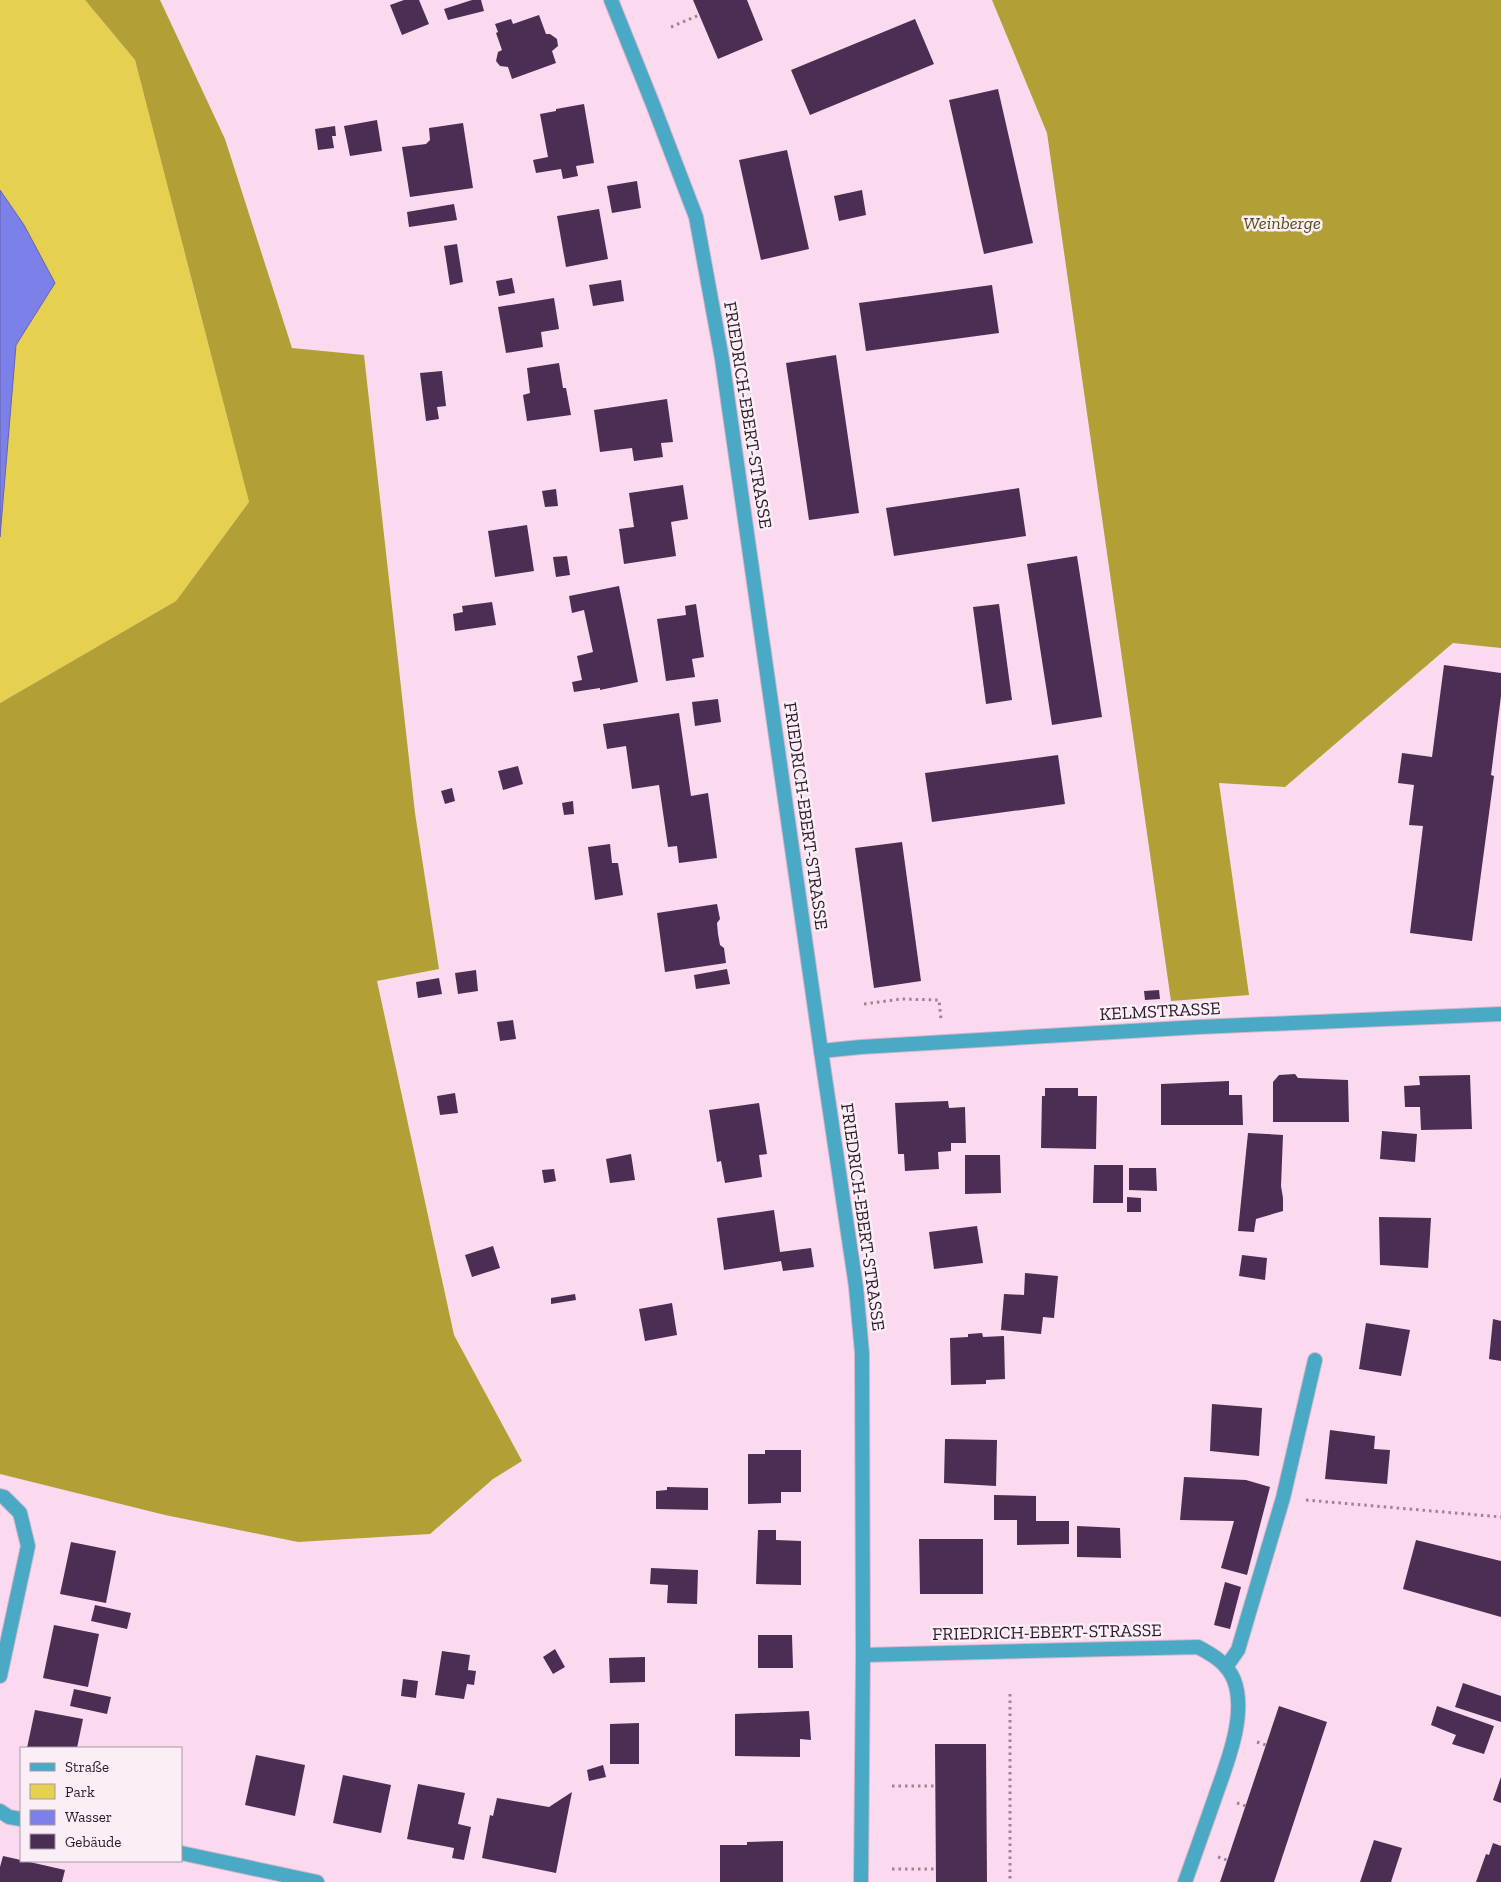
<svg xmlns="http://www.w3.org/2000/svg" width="1501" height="1882" viewBox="0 0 1501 1882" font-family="'Zilla Slab',serif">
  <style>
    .green { fill: #e6d050 }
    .forest { fill: #b2a037 }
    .water { fill: #7c80e9; stroke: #6461ae }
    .building { fill: #4c2d53 }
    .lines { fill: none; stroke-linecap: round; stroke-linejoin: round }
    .service-casing { stroke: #d6b7cb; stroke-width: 16 }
    .minor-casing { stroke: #d6b7cb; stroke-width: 16 }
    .tertiary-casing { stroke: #d6b7cb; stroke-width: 16 }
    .path { stroke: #9e8394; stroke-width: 3; stroke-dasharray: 2.5 4; stroke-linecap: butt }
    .service { stroke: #4aa9c4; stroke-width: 14 }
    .minor { stroke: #4aa9c4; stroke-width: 14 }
    .tertiary { stroke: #4aa9c4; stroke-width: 14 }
    .labels { text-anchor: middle; stroke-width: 5; stroke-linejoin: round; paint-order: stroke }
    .park-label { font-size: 18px; font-style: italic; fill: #564d16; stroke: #faeff6 }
    .street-label { font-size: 18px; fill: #2c1926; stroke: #faeff6 }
  </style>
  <rect width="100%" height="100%" fill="#fbdaef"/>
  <polygon class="green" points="0,0 85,0 135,60 249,502 176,601 0,703 0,537 16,345 55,283 24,225 0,190"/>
  <g class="forest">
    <polygon points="85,0 160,0 225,139 292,348 364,355 415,813 439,969 377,981 454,1335 522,1461 493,1479 430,1534 298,1542 165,1515 0,1474 0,703 176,601 249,502 135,60"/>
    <polygon points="992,0 1501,0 1501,648 1453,643 1285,787 1219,783 1249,995 1171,1001 1047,133"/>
  </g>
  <polygon class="water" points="0,190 24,225 55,283 16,345 0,537"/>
  <g class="building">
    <polygon points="404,0 419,0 429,24 402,35 390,5"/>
    <polygon points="472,0 481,0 484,11 448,20 444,9"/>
    <polygon points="693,0 747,0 763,40 718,59"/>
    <polygon points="539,15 546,34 550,34 557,39 558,46 552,51 556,63 512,79 508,67 500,66 496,61 498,52 502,50 496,33 498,32 495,24 511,19 513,24"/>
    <polygon points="915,19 934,64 810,115 791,70"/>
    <polygon points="998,89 1033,243 984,254 949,100"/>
    <polygon points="584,104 594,163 576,166 578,176 563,179 561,169 536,173 533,160 548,157 540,114 556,111 556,109"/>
    <polygon points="377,120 382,151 350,156 344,126"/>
    <polygon points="463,123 473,188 410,197 402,147 426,144 430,140 429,128"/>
    <polygon points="335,126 336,136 332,136 334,148 318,150 315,129"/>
    <polygon points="787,150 809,249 761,260 739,160"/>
    <polygon points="637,181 641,208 612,213 607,186"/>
    <polygon points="862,190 866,215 839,221 834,196"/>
    <polygon points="454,204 457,220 409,227 407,212"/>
    <polygon points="599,209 608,259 566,267 557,216"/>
    <polygon points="457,244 463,282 450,285 444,246"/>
    <polygon points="512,278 515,293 499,296 496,281"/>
    <polygon points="621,280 624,301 593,306 589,285"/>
    <polygon points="992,285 999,333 866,351 859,303"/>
    <polygon points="554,298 559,329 541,332 543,347 506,353 498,307"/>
    <polygon points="836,355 859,513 809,520 786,363"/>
    <polygon points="559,363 563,388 566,388 571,415 527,421 523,395 530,393 527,368"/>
    <polygon points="442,371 446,406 437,407 439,419 426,421 420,373"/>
    <polygon points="667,399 673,442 661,443 663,457 634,461 632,448 600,452 594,410"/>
    <polygon points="683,485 688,519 671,522 676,556 624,564 619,529 634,527 629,493"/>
    <polygon points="1019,488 1026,536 894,556 886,508"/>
    <polygon points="556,489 558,506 545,507 542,491"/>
    <polygon points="527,525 534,571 495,577 488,531"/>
    <polygon points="567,556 570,575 556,577 553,557"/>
    <polygon points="1077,556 1102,717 1052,725 1027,564"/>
    <polygon points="619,586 638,682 600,690 600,688 574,692 572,682 582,680 577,656 593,652 584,610 572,613 569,596"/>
    <polygon points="492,602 496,625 455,631 453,614 463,612 462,606"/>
    <polygon points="696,604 704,657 692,659 695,677 666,681 657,619 686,615 685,606"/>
    <polygon points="999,604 1012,700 986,704 973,607"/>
    <polygon points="1444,665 1501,673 1501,696 1491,775 1494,776 1472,941 1410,933 1423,826 1409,825 1414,785 1398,783 1402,753 1432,757"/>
    <polygon points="718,699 721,722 695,726 692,702"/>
    <polygon points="679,713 691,796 708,793 717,858 679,863 677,846 668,847 659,785 632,789 626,746 607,749 603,724"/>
    <polygon points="1058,755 1065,804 932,822 925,773"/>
    <polygon points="518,766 523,784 503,790 498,771"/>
    <polygon points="452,788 455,801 445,804 441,791"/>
    <polygon points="573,801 574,814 564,815 562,803"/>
    <polygon points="902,842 921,981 874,988 855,848"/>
    <polygon points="610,844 612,863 618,863 623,895 595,900 588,847"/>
    <polygon points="717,904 720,919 717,923 718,934 720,945 724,948 726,963 665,972 657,913"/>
    <polygon points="727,969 730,984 696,989 694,975"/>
    <polygon points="476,970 478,991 458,994 455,973"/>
    <polygon points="439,978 442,994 418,998 416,982"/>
    <polygon points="1159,990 1160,999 1145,1000 1144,991"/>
    <polygon points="513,1020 516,1039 500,1041 497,1022"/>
    <polygon points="1295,1074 1298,1078 1348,1080 1349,1122 1273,1122 1273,1082 1279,1075"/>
    <polygon points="1470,1075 1472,1129 1421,1130 1420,1107 1405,1107 1404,1086 1420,1085 1419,1076"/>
    <polygon points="1229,1081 1229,1095 1242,1095 1243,1125 1161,1125 1161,1084"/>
    <polygon points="1045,1088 1078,1088 1078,1096 1097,1096 1096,1149 1041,1148 1042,1096 1045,1096"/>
    <polygon points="455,1093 458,1113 440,1115 437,1096"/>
    <polygon points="948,1101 949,1108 965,1107 966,1143 951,1143 951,1151 938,1152 939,1169 905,1171 904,1154 898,1154 895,1103"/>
    <polygon points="759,1103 767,1154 759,1155 762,1177 725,1183 721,1161 717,1162 709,1110"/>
    <polygon points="1382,1131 1417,1134 1415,1162 1380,1159"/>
    <polygon points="1248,1133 1283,1135 1281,1186 1283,1198 1283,1211 1256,1219 1254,1232 1238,1231"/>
    <polygon points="631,1154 635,1180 610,1183 606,1159"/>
    <polygon points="965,1155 1000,1155 1001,1193 965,1194"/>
    <polygon points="1094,1165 1123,1165 1123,1203 1093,1203"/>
    <polygon points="1129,1168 1156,1168 1157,1191 1129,1190"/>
    <polygon points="554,1169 556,1181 544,1183 542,1170"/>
    <polygon points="1127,1197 1141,1198 1141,1212 1127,1212"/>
    <polygon points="774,1210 780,1252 811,1248 814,1267 783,1271 781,1261 724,1270 717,1218"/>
    <polygon points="1379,1217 1431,1218 1428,1268 1380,1265"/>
    <polygon points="977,1226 983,1263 934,1269 929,1232"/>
    <polygon points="493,1246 500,1268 472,1277 465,1255"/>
    <polygon points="1242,1255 1267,1258 1265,1280 1239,1276"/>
    <polygon points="1025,1273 1058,1276 1054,1318 1043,1317 1041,1334 1001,1330 1004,1294 1024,1295"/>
    <polygon points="575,1294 576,1300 551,1304 551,1298"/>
    <polygon points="672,1303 677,1335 645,1341 639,1309"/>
    <polygon points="1493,1319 1501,1321 1501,1361 1489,1359"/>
    <polygon points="1366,1323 1410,1330 1401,1376 1359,1369"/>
    <polygon points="982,1333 983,1337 1004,1336 1005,1379 986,1380 986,1384 951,1385 950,1338 968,1337 968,1334"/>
    <polygon points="1212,1404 1262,1408 1259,1456 1210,1451"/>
    <polygon points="1330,1430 1375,1436 1374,1449 1390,1450 1387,1484 1325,1479"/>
    <polygon points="945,1439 997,1440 996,1486 944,1483"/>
    <polygon points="765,1450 801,1450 801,1492 781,1492 781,1503 748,1504 748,1454 765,1454"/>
    <polygon points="1184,1477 1246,1480 1270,1487 1247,1575 1221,1568 1234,1521 1180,1520"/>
    <polygon points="667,1487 708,1488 708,1510 656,1509 656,1491 667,1490"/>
    <polygon points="994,1495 1036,1496 1036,1521 1069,1521 1069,1544 1017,1545 1017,1520 994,1520"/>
    <polygon points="1077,1526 1120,1528 1121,1558 1077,1557"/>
    <polygon points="758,1530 776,1530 776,1540 801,1541 801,1585 756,1584"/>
    <polygon points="919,1539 983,1539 983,1594 920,1594"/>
    <polygon points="1416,1540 1501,1561 1501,1617 1403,1589"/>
    <polygon points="71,1542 116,1551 106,1603 60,1594"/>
    <polygon points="651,1568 698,1570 697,1604 667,1603 668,1585 650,1584"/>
    <polygon points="1225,1582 1241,1587 1230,1629 1214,1625"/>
    <polygon points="95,1605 131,1613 127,1629 91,1621"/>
    <polygon points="54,1625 99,1634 88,1687 43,1678"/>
    <polygon points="758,1635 792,1635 793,1668 758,1668"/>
    <polygon points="555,1649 565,1667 553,1674 543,1657"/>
    <polygon points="442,1651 470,1655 468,1670 476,1671 474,1685 467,1684 464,1699 435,1695"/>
    <polygon points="645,1657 645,1682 610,1683 609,1658"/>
    <polygon points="403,1679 418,1681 416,1698 401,1696"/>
    <polygon points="1463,1683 1501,1696 1501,1722 1455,1707"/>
    <polygon points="74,1689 111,1697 107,1714 70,1706"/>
    <polygon points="1279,1706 1327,1722 1274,1882 1220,1882"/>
    <polygon points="1437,1706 1494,1726 1484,1754 1452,1744 1456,1735 1431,1725"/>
    <polygon points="35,1710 83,1719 77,1748 27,1748"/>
    <polygon points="809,1711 811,1740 800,1739 800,1757 735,1756 735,1714"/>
    <polygon points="639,1723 639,1764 610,1764 610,1724"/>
    <polygon points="935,1744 986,1744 987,1882 936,1882"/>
    <polygon points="256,1755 305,1765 295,1816 245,1805"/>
    <polygon points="603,1765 606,1777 589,1781 587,1770"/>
    <polygon points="343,1775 391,1785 381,1833 333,1823"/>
    <polygon points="1501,1777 1501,1803 1493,1800"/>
    <polygon points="418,1784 465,1793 458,1824 471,1827 464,1860 452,1858 454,1848 407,1839"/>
    <polygon points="572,1792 556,1873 482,1858 490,1815 493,1816 497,1798 549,1807"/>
    <polygon points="1374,1840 1402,1848 1391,1882 1360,1882"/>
    <polygon points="783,1841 783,1882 720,1882 720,1845 747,1845 747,1842"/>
    <polygon points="1493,1843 1501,1846 1501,1882 1476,1882 1486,1854 1489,1855"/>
    <polygon points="3,1856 65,1870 62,1882 0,1882 0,1867"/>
  </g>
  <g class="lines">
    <g class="service-casing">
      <g id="service">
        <path d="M863,1655L1198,1647C1213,1655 1227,1663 1234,1680C1248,1717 1224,1770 1212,1806C1203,1831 1194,1857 1185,1882"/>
        <polyline points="1226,1667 1238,1650 1283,1498 1315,1360"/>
      </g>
    </g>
    <g class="minor-casing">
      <g id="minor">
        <polyline points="821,1051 861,1047 1199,1027 1501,1014"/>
        <polyline points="0,1496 4,1497 20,1513 28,1546 0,1676"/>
        <polyline points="0,1811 9,1817 21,1819"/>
        <polyline points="181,1853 317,1882"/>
      </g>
    </g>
    <g class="tertiary-casing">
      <polyline id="tertiary" points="611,0 652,102 696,217 722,359 821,1051 856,1287 862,1353 863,1655 861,1882"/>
    </g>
    <g class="path">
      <polyline points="671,27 699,15"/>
      <polyline points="864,1004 901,999 939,1000 941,1019"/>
      <polyline points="1306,1500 1501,1517"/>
      <polyline points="1010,1694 1010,1882"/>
      <polyline points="1257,1742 1266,1745"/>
      <polyline points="892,1786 936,1786"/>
      <polyline points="1237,1803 1246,1806"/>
      <polyline points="1218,1857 1227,1860"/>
      <polyline points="892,1869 936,1869"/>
    </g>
    <use href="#service" class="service"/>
    <use href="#minor" class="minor"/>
    <use href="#tertiary" class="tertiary"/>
  </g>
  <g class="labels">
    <g class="park-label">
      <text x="1282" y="229">Weinberge</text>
    </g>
    <g class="street-label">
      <text transform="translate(748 415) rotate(81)" y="6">FRIEDRICH-EBERT-STRASSE</text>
      <text transform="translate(806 816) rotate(82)" y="6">FRIEDRICH-EBERT-STRASSE</text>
      <text transform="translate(1160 1011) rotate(-3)" y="6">KELMSTRASSE</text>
      <text transform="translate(863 1217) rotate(82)" y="6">FRIEDRICH-EBERT-STRASSE</text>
      <text transform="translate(1047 1632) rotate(-1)" y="6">FRIEDRICH-EBERT-STRASSE</text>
    </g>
  </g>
  <rect x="20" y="1747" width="162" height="115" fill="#faeff6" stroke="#a899a3"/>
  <rect x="30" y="1763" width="25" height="8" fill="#4aa9c4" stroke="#a899a3"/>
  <text x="65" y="1772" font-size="15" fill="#2c1926">Straße</text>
  <rect x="30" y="1784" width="25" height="15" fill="#e6d050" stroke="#a899a3"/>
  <text x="65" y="1797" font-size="15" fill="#2c1926">Park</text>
  <rect x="30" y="1810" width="25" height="15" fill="#7c80e9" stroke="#a899a3"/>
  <text x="65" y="1822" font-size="15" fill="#2c1926">Wasser</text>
  <rect x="30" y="1834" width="25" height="15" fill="#4c2d53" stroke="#a899a3"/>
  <text x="65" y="1847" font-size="15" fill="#2c1926">Gebäude</text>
</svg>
